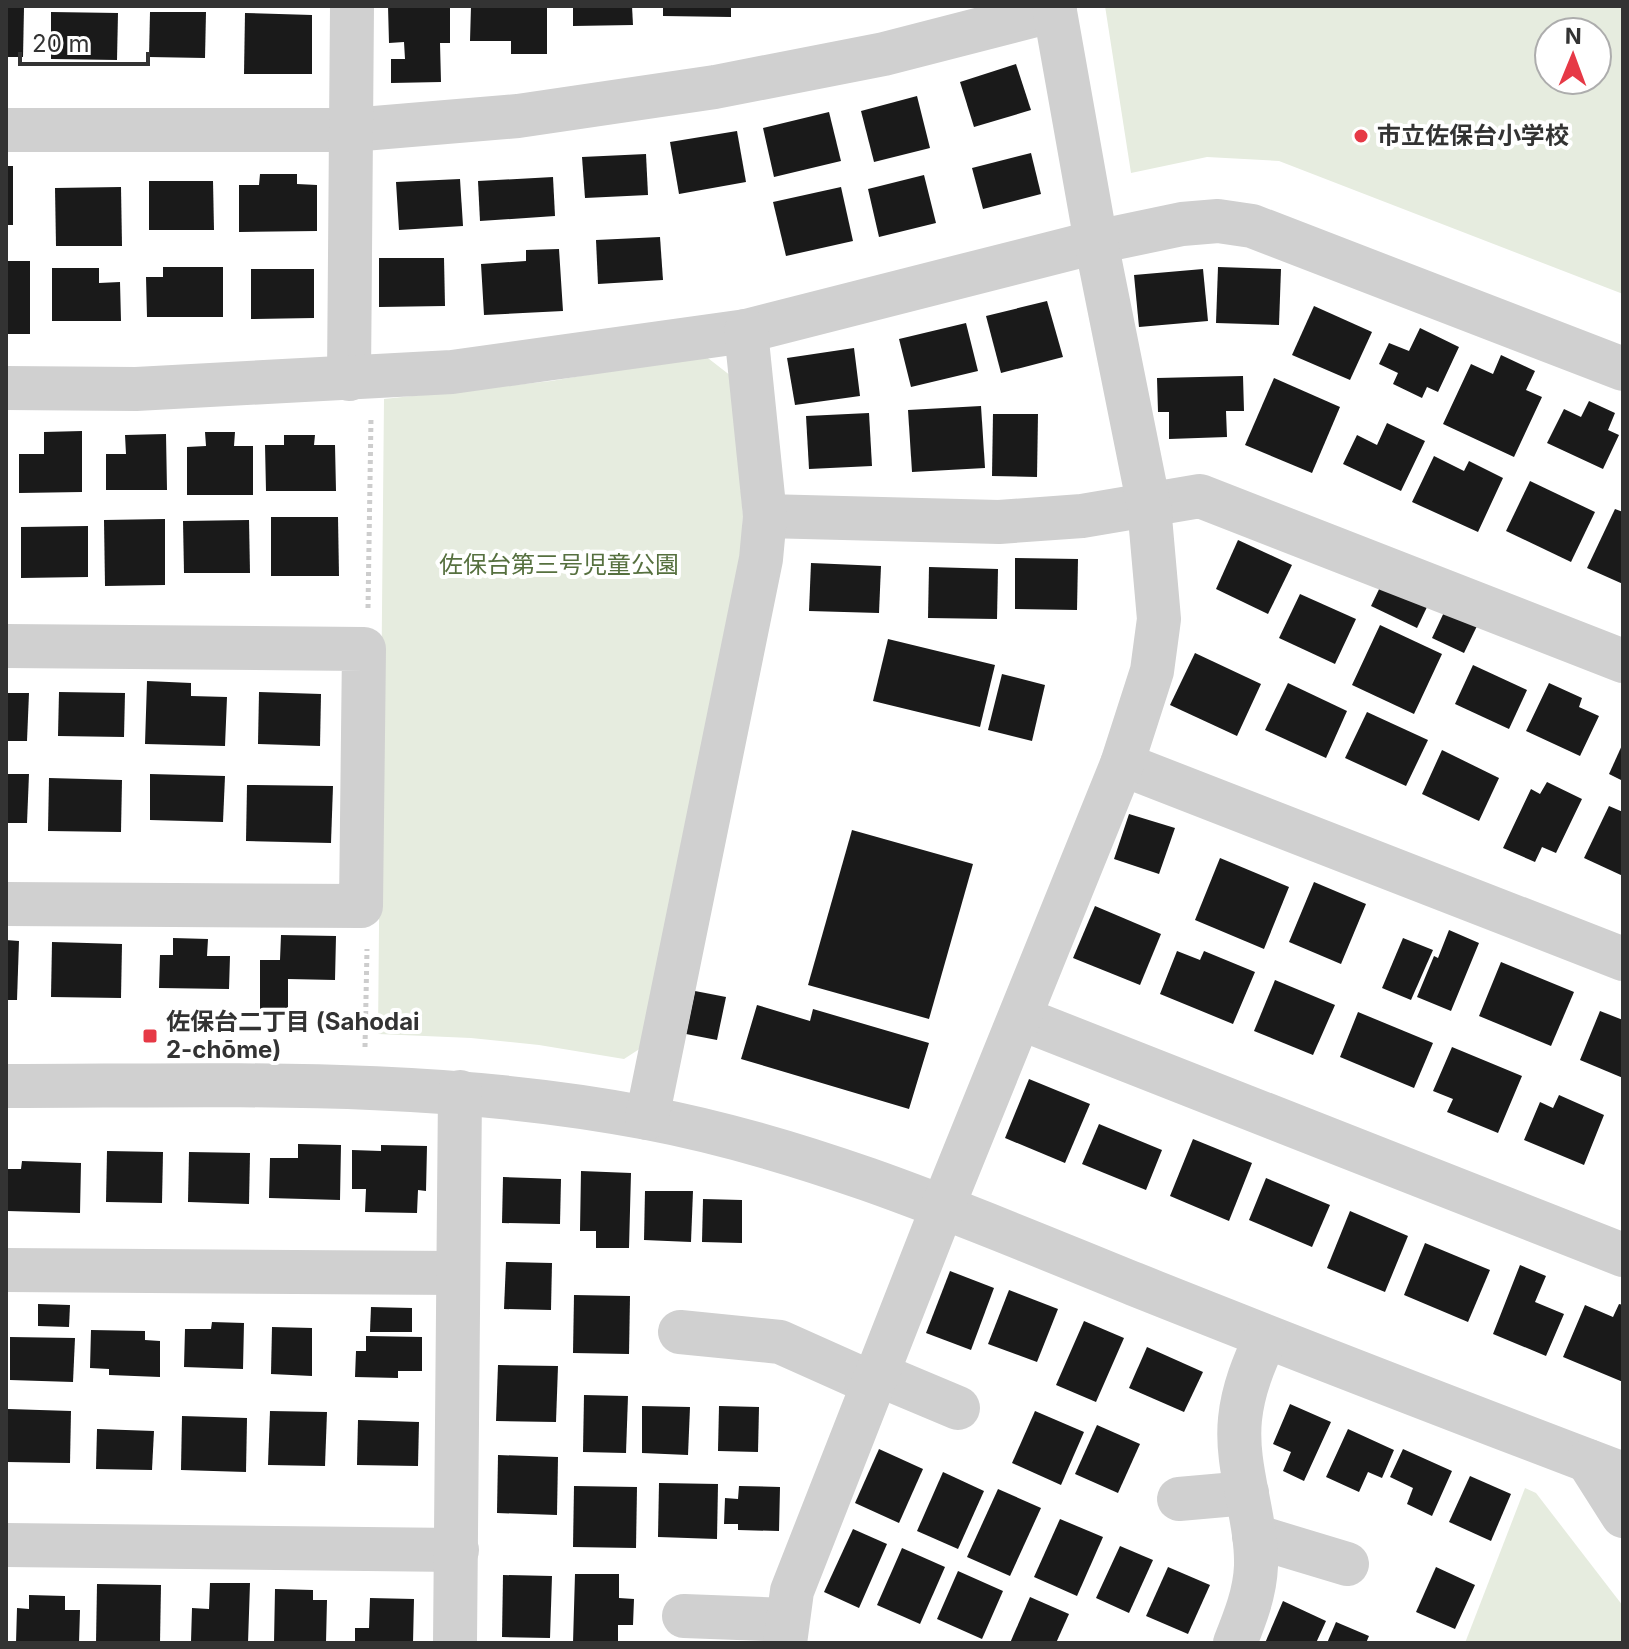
<svg xmlns="http://www.w3.org/2000/svg" width="1629" height="1649" viewBox="0 0 1629 1649" font-family="Inter,'Noto Sans JP',sans-serif">
  <style>
    .green { fill: #e6ecdf; fill-rule: evenodd }
    .building { fill: #1a1a1a }
    .lines { fill: none; stroke-linecap: round; stroke-linejoin: round }
    .path { stroke: #cdcdcd; stroke-width: 5; stroke-dasharray: 4 4; stroke-linecap: butt }
    .minor { stroke: #d0d0d0; stroke-width: 44 }
    .poi-dot { fill: #e63946; stroke: #fff; stroke-width: 3 }
    .labels { text-anchor: middle; stroke-width: 8; stroke-linejoin: round; paint-order: stroke }
    .poi-label { font-size: 24px; font-weight: bold; fill: #333; stroke: #fff; text-anchor: start }
    .park-label { font-size: 24px; fill: #56703f; stroke: #fff }
  </style>
  <rect width="100%" height="100%" fill="#fff"/>
  <g class="green">
    <path d="M1105,6H1623V294L1279,161L1207,157L1131,173ZM1597,32V80H1549V32Z"/>
    <polygon points="704,355 731,376 743,515 741,551 641,1048 624,1059 539,1045 471,1038 378,1034 384,399 551,381"/>
    <polygon points="1525,1488 1536,1493 1623,1606 1623,1643 1465,1643"/>
  </g>
  <g class="building">
    <polygon points="388,6 450,6 450,43 440,43 441,82 391,83 391,59 405,59 404,42 389,43"/>
    <polygon points="471,6 547,6 547,54 511,54 511,41 470,41"/>
    <polygon points="573,6 632,6 633,25 573,26"/>
    <polygon points="663,6 731,6 731,17 663,16"/>
    <polygon points="6,7 24,8 23,57 6,57"/>
    <polygon points="51,12 118,13 117,60 51,59"/>
    <polygon points="150,12 206,12 205,58 149,57"/>
    <polygon points="245,13 312,15 312,74 244,74"/>
    <polygon points="1016,64 1031,110 974,127 960,82"/>
    <polygon points="917,96 930,148 874,162 861,111"/>
    <polygon points="829,112 841,161 774,177 763,128"/>
    <polygon points="737,131 746,182 679,194 670,142"/>
    <polygon points="1031,153 1041,194 983,209 972,168"/>
    <polygon points="646,154 648,195 585,198 582,157"/>
    <rect x="6" y="166" width="7" height="59"/>
    <polygon points="260,174 297,174 297,184 317,185 317,231 239,232 239,185 259,185"/>
    <polygon points="924,175 936,223 879,237 868,189"/>
    <polygon points="553,177 555,216 480,221 478,181"/>
    <polygon points="460,179 463,226 399,230 396,182"/>
    <polygon points="149,181 213,181 214,230 149,230"/>
    <polygon points="121,187 122,246 56,246 55,188"/>
    <polygon points="841,187 853,241 786,256 773,202"/>
    <polygon points="660,237 663,280 598,284 596,240"/>
    <polygon points="559,249 563,311 484,315 481,264 526,261 526,250"/>
    <polygon points="379,258 444,258 445,306 379,307"/>
    <rect x="6" y="261" width="24" height="73"/>
    <polygon points="163,267 223,267 223,317 147,317 146,277 163,277"/>
    <polygon points="1218,267 1281,269 1279,325 1216,323"/>
    <polygon points="52,268 99,268 99,283 120,282 121,321 52,321"/>
    <polygon points="251,269 314,269 314,318 251,319"/>
    <polygon points="1203,269 1208,321 1139,327 1134,275"/>
    <polygon points="1047,301 1063,357 1001,373 986,316"/>
    <polygon points="1314,306 1372,332 1350,380 1292,355"/>
    <polygon points="966,323 978,371 911,387 899,339"/>
    <polygon points="1420,328 1459,347 1438,392 1427,387 1422,398 1393,384 1398,373 1379,364 1389,343 1409,351"/>
    <polygon points="854,348 860,396 795,405 787,358"/>
    <polygon points="1501,355 1535,371 1526,390 1542,397 1514,457 1443,424 1471,364 1493,374"/>
    <polygon points="1243,376 1244,411 1226,411 1227,437 1169,439 1169,412 1158,412 1157,378"/>
    <polygon points="1274,378 1340,407 1312,473 1245,445"/>
    <polygon points="1589,401 1615,413 1608,430 1619,435 1603,469 1547,443 1564,409 1581,417"/>
    <polygon points="981,406 985,468 912,472 908,410"/>
    <polygon points="869,413 872,466 809,469 806,416"/>
    <polygon points="993,414 1038,414 1037,477 992,476"/>
    <polygon points="1387,423 1425,441 1401,491 1343,464 1357,435 1377,445"/>
    <polygon points="82,431 82,492 19,493 19,454 44,454 44,432"/>
    <polygon points="205,432 235,432 234,446 253,446 253,495 187,495 187,447 206,446"/>
    <polygon points="166,434 167,490 106,490 106,454 126,454 125,435"/>
    <polygon points="284,435 315,435 314,445 335,445 336,491 266,491 265,445 284,445"/>
    <polygon points="1434,456 1464,471 1469,461 1503,478 1478,532 1412,502"/>
    <polygon points="1530,481 1595,512 1571,562 1506,531"/>
    <polygon points="1615,509 1623,512 1623,584 1587,568"/>
    <polygon points="271,517 338,517 339,576 271,576"/>
    <polygon points="165,519 165,585 105,586 104,520"/>
    <polygon points="249,520 250,573 184,573 183,521"/>
    <polygon points="88,526 88,577 21,578 21,527"/>
    <polygon points="1238,540 1292,565 1268,614 1216,589"/>
    <polygon points="1015,558 1078,559 1077,610 1015,609"/>
    <polygon points="811,563 881,566 879,613 809,611"/>
    <polygon points="929,567 998,569 997,619 928,618"/>
    <polygon points="1382,583 1428,605 1417,628 1371,606"/>
    <polygon points="1300,594 1356,619 1335,664 1279,638"/>
    <polygon points="1446,608 1478,624 1464,653 1432,638"/>
    <polygon points="1380,625 1442,654 1414,714 1352,685"/>
    <polygon points="888,639 995,665 980,727 873,701"/>
    <polygon points="1195,653 1261,684 1237,736 1170,705"/>
    <polygon points="1473,665 1527,690 1509,729 1455,704"/>
    <polygon points="1002,674 1045,685 1032,741 988,730"/>
    <polygon points="147,681 191,683 191,696 227,697 225,746 145,744"/>
    <polygon points="1288,683 1347,711 1326,758 1265,730"/>
    <polygon points="1549,683 1582,698 1579,707 1599,716 1580,756 1526,731"/>
    <polygon points="59,692 125,693 124,737 58,736"/>
    <polygon points="259,692 321,694 320,746 258,744"/>
    <polygon points="6,693 29,693 27,741 6,741"/>
    <polygon points="1367,712 1428,740 1406,786 1345,758"/>
    <polygon points="1623,743 1623,781 1609,774"/>
    <polygon points="1442,750 1499,778 1479,821 1422,794"/>
    <polygon points="6,774 29,774 27,823 6,823"/>
    <polygon points="150,774 225,776 223,822 150,820"/>
    <polygon points="49,778 122,780 121,832 48,831"/>
    <polygon points="1547,782 1582,799 1556,853 1542,847 1535,862 1503,848 1531,789 1540,794"/>
    <polygon points="247,785 333,786 331,843 246,841"/>
    <polygon points="1609,806 1623,812 1623,876 1584,858"/>
    <polygon points="1129,814 1175,828 1159,874 1114,859"/>
    <polygon points="852,830 973,864 929,1019 808,985"/>
    <polygon points="1220,858 1289,887 1264,949 1195,920"/>
    <polygon points="1314,882 1366,904 1341,964 1289,942"/>
    <polygon points="1095,906 1161,934 1140,985 1073,958"/>
    <polygon points="1449,930 1479,943 1451,1011 1417,997 1434,956 1438,958"/>
    <polygon points="281,935 336,936 335,980 288,979 288,1011 260,1011 260,960 280,960"/>
    <polygon points="173,938 208,939 207,956 230,956 229,989 159,988 160,955 173,955"/>
    <polygon points="1403,938 1433,950 1411,1000 1382,988"/>
    <polygon points="6,940 19,941 17,1000 6,1000"/>
    <polygon points="52,942 122,944 121,998 51,997"/>
    <polygon points="1177,951 1200,960 1204,951 1255,972 1233,1024 1160,994"/>
    <polygon points="1501,962 1574,992 1551,1046 1479,1016"/>
    <polygon points="1275,980 1335,1005 1313,1055 1254,1031"/>
    <polygon points="695,991 726,997 717,1040 686,1034"/>
    <polygon points="757,1005 810,1021 813,1009 929,1043 909,1109 741,1059"/>
    <polygon points="1600,1011 1623,1020 1623,1078 1580,1060"/>
    <polygon points="1358,1012 1433,1043 1414,1088 1340,1057"/>
    <polygon points="1452,1047 1522,1076 1498,1133 1447,1112 1453,1099 1433,1091"/>
    <polygon points="1029,1079 1090,1104 1065,1163 1005,1138"/>
    <polygon points="1559,1095 1604,1115 1584,1165 1524,1140 1540,1102 1553,1108"/>
    <polygon points="1099,1124 1162,1150 1146,1190 1082,1164"/>
    <polygon points="1193,1139 1252,1163 1229,1221 1170,1196"/>
    <polygon points="298,1144 341,1145 340,1200 269,1198 270,1158 298,1158"/>
    <polygon points="381,1145 427,1146 426,1191 418,1190 417,1213 365,1212 366,1189 352,1189 352,1150 381,1151"/>
    <polygon points="107,1151 163,1152 162,1203 106,1202"/>
    <polygon points="189,1152 250,1153 249,1204 188,1202"/>
    <polygon points="22,1161 81,1163 80,1213 7,1211 7,1169 21,1169"/>
    <polygon points="581,1171 631,1173 629,1248 596,1248 596,1231 580,1231"/>
    <polygon points="503,1177 561,1179 560,1224 502,1223"/>
    <polygon points="1266,1178 1330,1205 1312,1247 1249,1220"/>
    <polygon points="645,1191 693,1191 691,1242 644,1240"/>
    <polygon points="703,1199 742,1200 742,1243 702,1242"/>
    <polygon points="1350,1211 1408,1236 1385,1292 1327,1268"/>
    <polygon points="1425,1243 1490,1270 1468,1322 1404,1295"/>
    <polygon points="506,1262 552,1263 551,1310 504,1309"/>
    <polygon points="1520,1265 1546,1276 1535,1302 1564,1314 1546,1356 1493,1334"/>
    <polygon points="950,1271 994,1288 971,1350 926,1333"/>
    <polygon points="1009,1290 1058,1309 1037,1362 988,1344"/>
    <polygon points="574,1295 630,1296 629,1354 573,1353"/>
    <polygon points="38,1304 70,1305 69,1327 38,1326"/>
    <polygon points="1619,1304 1623,1305 1623,1382 1563,1357 1585,1305 1613,1317"/>
    <polygon points="371,1307 412,1308 412,1332 370,1332"/>
    <polygon points="1084,1321 1124,1338 1096,1402 1056,1385"/>
    <polygon points="212,1322 244,1323 243,1369 184,1367 185,1329 211,1329"/>
    <polygon points="272,1327 312,1328 312,1376 271,1374"/>
    <polygon points="91,1330 145,1331 145,1340 160,1341 160,1377 109,1375 109,1369 90,1368"/>
    <polygon points="366,1336 422,1337 422,1371 398,1371 398,1378 355,1377 356,1351 366,1351"/>
    <polygon points="10,1337 75,1338 73,1382 10,1380"/>
    <polygon points="1147,1347 1203,1372 1184,1412 1129,1388"/>
    <polygon points="498,1365 558,1366 556,1422 496,1421"/>
    <polygon points="584,1395 628,1396 626,1453 583,1452"/>
    <polygon points="1290,1404 1331,1422 1304,1481 1283,1471 1291,1452 1273,1444"/>
    <polygon points="642,1406 690,1407 688,1455 642,1453"/>
    <polygon points="719,1406 759,1407 758,1452 718,1451"/>
    <polygon points="8,1409 71,1411 70,1463 6,1462"/>
    <polygon points="270,1411 327,1412 325,1466 268,1465"/>
    <polygon points="1035,1411 1084,1432 1061,1485 1012,1463"/>
    <polygon points="182,1416 247,1418 246,1472 181,1470"/>
    <polygon points="358,1420 419,1422 418,1466 357,1465"/>
    <polygon points="1097,1425 1140,1444 1118,1493 1075,1474"/>
    <polygon points="97,1429 154,1431 152,1470 96,1469"/>
    <polygon points="1348,1429 1394,1450 1382,1478 1368,1472 1359,1492 1326,1477"/>
    <polygon points="879,1449 923,1469 899,1523 855,1503"/>
    <polygon points="1403,1449 1452,1471 1432,1516 1407,1504 1413,1488 1390,1477"/>
    <polygon points="498,1455 558,1457 557,1515 497,1513"/>
    <polygon points="943,1472 984,1491 958,1549 917,1531"/>
    <polygon points="1470,1476 1511,1494 1491,1541 1449,1522"/>
    <polygon points="659,1483 718,1484 717,1539 658,1537"/>
    <polygon points="574,1486 637,1487 636,1548 573,1547"/>
    <polygon points="739,1486 780,1487 779,1531 738,1530 738,1524 724,1524 725,1498 738,1499"/>
    <polygon points="998,1489 1041,1508 1010,1576 967,1557"/>
    <polygon points="1060,1519 1103,1537 1077,1596 1034,1577"/>
    <polygon points="853,1529 887,1544 859,1608 824,1592"/>
    <polygon points="1120,1546 1153,1560 1129,1613 1096,1598"/>
    <polygon points="902,1548 945,1567 920,1624 877,1605"/>
    <polygon points="1168,1567 1210,1585 1188,1634 1146,1616"/>
    <polygon points="1436,1567 1475,1585 1455,1629 1416,1612"/>
    <polygon points="958,1571 1003,1591 982,1639 937,1619"/>
    <polygon points="575,1574 619,1574 619,1598 634,1599 633,1625 618,1625 618,1643 573,1643"/>
    <polygon points="503,1575 552,1576 550,1638 502,1637"/>
    <polygon points="210,1583 250,1583 248,1643 191,1642 192,1608 209,1609"/>
    <polygon points="97,1584 161,1585 160,1643 96,1643"/>
    <polygon points="275,1589 313,1590 313,1600 327,1600 326,1643 274,1643"/>
    <polygon points="29,1595 65,1596 65,1610 80,1610 79,1643 16,1643 17,1608 29,1609"/>
    <polygon points="1030,1597 1069,1614 1056,1643 1010,1643"/>
    <polygon points="370,1598 414,1599 413,1643 355,1643 355,1628 369,1628"/>
    <polygon points="1283,1601 1326,1621 1316,1643 1265,1643"/>
    <polygon points="1336,1622 1369,1636 1366,1643 1327,1643"/>
  </g>
  <g class="lines">
    <g class="path">
      <polyline points="368,608 371,418"/>
      <polyline points="365,1047 367,949"/>
    </g>
    <g class="minor">
      <polyline points="6,130 351,130 518,116 715,87 884,54 1055,10"/>
      <polyline points="349,379 352,6"/>
      <polyline points="6,388 136,389 452,372 746,331 1096,242 1182,224 1218,221 1252,226 1623,369"/>
      <polyline points="765,516 999,522 1082,516 1200,496 1623,661"/>
      <polyline points="6,646 364,649 361,906 6,904"/>
      <polyline points="1122,764 1623,959"/>
      <polyline points="1020,1018 1623,1255"/>
      <path d="M6,1086C220,1086 435,1077 647,1118C816,1150 976,1220 1134,1284C1297,1349 1460,1412 1623,1474"/>
      <polyline points="647,1118 761,559 765,516 746,331"/>
      <polyline points="6,1270 458,1273"/>
      <polyline points="680,1332 780,1342 874,1384"/>
      <polyline points="877,1374 958,1408"/>
      <polyline points="1588,1461 1623,1516"/>
      <polyline points="1179,1499 1247,1493"/>
      <polyline points="1254,1536 1347,1564"/>
      <polyline points="6,1545 457,1550"/>
      <polyline points="684,1616 787,1620"/>
      <polyline points="455,1643 460,1092"/>
      <polyline points="785,1643 792,1591 943,1206 1122,764 1152,671 1159,619 1149,506 1096,242 1054,6"/>
      <path d="M1235,1643C1245,1618 1255,1593 1256,1566C1257,1516 1235,1468 1240,1419C1243,1389 1254,1363 1266,1337"/>
    </g>
  </g>
  <g class="poi-dot">
    <circle cx="1361" cy="136" r="8"/>
    <rect x="142" y="1028" width="16" height="16" rx="4"/>
  </g>
  <g class="labels">
    <g class="poi-label">
      <text x="1377" y="144">市立佐保台小学校</text>
      <text x="166" y="1030">佐保台二丁目 (Sahodai<tspan x="166" dy="28">2-chōme)</tspan></text>
    </g>
    <g class="park-label">
      <text x="559" y="573">佐保台第三号児童公園</text>
    </g>
  </g>
  <rect width="1629" height="1649" fill="none" stroke="#333333" stroke-width="16"/>
  <g transform="translate(1573 56) rotate(1)"><circle r="38" fill="#ffffff" stroke="#adadad" stroke-width="2"/>
  <path d="M0-6L14 30L0 20L-14 30Z" fill="#e63946"/>
  <text y="-12" font-size="22" font-weight="bold" text-anchor="middle" fill="#333333">N</text>
  </g>
  <path d="M20 52v12h128v-12" fill="none" stroke="#333333" stroke-width="4"/>
  <text x="32" y="52" font-size="24" fill="#333333" stroke="#ffffff" stroke-width="6" paint-order="stroke">20 m</text>
</svg>
